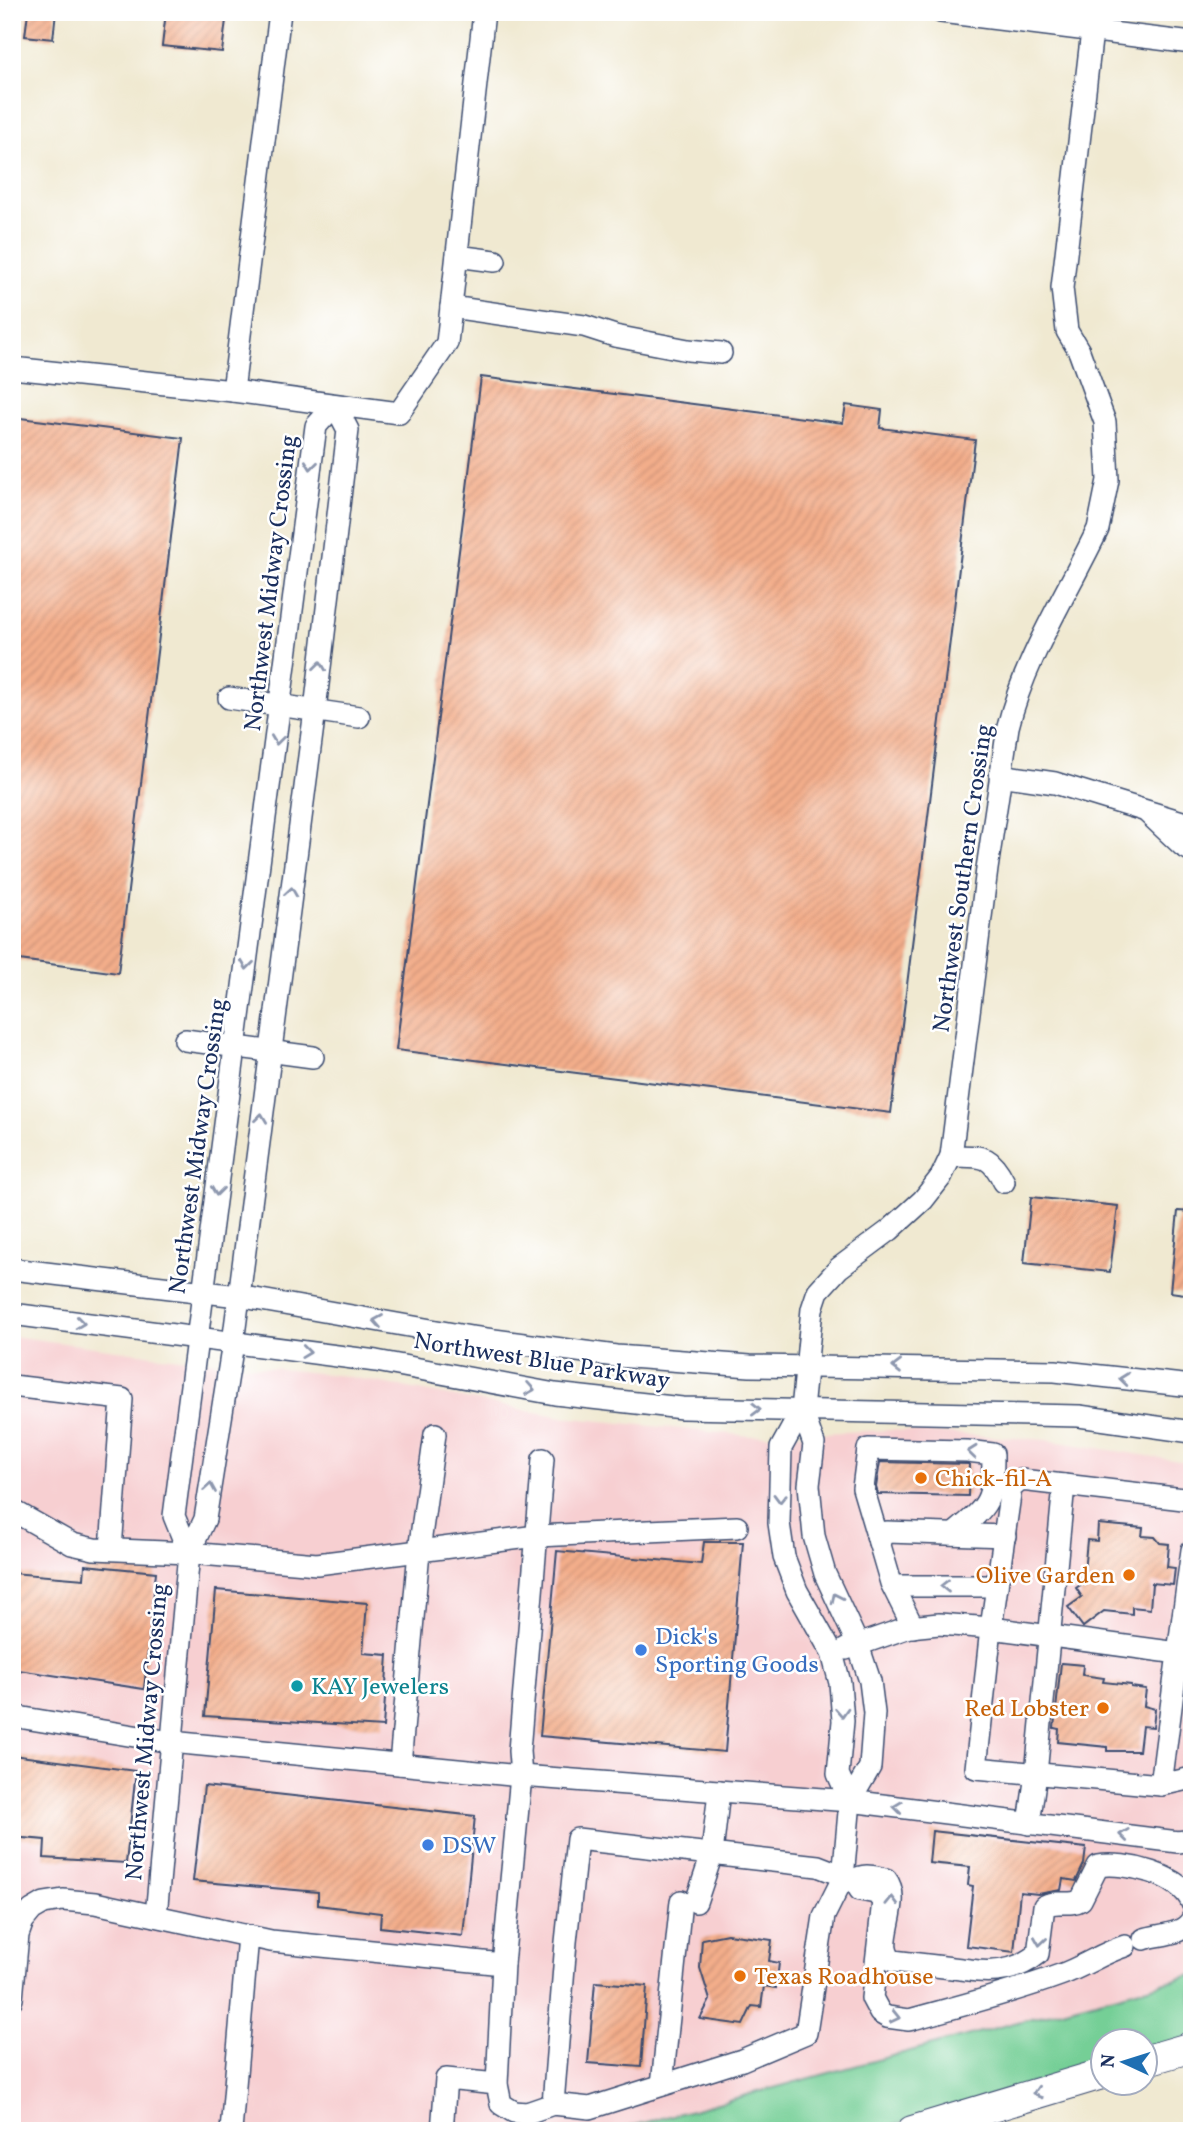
<svg xmlns="http://www.w3.org/2000/svg" width="1204" height="2143" viewBox="0 0 1204 2143" font-family="Vollkorn,serif">
  <style>
    .built { fill: #f7cfd1 }
    .grass { fill: #75cf96; stroke: #487f7a; stroke-width: 2 }
    .building { fill: url(#building-hatch) }
    .lines { fill: none; stroke-linecap: round; stroke-linejoin: round }
    .minor-casing { stroke: #3b4b6f; stroke-width: 24 }
    .highway-casing { stroke: #3b4b6f; stroke-width: 32 }
    .minor { stroke: #fff; stroke-width: 21 }
    .highway { stroke: #fff; stroke-width: 30 }
    .oneway { stroke: #8d97ae }
    .food-dot { fill: #e8710a; stroke: #fff; stroke-width: 2.5 }
    .shop-dot { fill: #3f7fe0; stroke: #fff; stroke-width: 2.5 }
    .culture-dot { fill: #0f9aa8; stroke: #fff; stroke-width: 2.5 }
    .labels { text-anchor: middle; stroke-width: 5; stroke-linejoin: round; paint-order: stroke }
    .street-label { font-size: 24px; fill: #1b2f5e; stroke: #fff }
    .food-label { font-size: 24px; fill: #c56008; stroke: #fff; text-anchor: start }
    .shop-label { font-size: 24px; fill: #366cbe; stroke: #fff; text-anchor: start }
    .culture-label { font-size: 24px; fill: #0d838f; stroke: #fff; text-anchor: start }
  </style>
  <defs>
    <pattern id="building-hatch" width="6" height="6" patternUnits="userSpaceOnUse" patternTransform="scale(1.75)"><rect width="6" height="6" fill="#f3ad8a"/><path d="M-1 1l2-2M0 6l6-6M5 7l2-2" fill="none" stroke="#d0957a"/></pattern>
  </defs>
  <rect width="100%" height="100%" fill="#fff"/>
  <filter id="ink" filterUnits="userSpaceOnUse"><feTurbulence type="fractalNoise" baseFrequency=".0143" numOctaves="2"/><feDisplacementMap in="SourceGraphic" scale="14" xChannelSelector="R" yChannelSelector="G"/><feConvolveMatrix kernelMatrix="1 2 1 2 8 2 1 2 1" color-interpolation-filters="sRGB"/></filter>
  <filter id="wash" filterUnits="userSpaceOnUse"><feTurbulence type="fractalNoise" baseFrequency=".00686" numOctaves="4" result="noise"/><feDisplacementMap in="SourceGraphic" scale="28" xChannelSelector="R" yChannelSelector="G"/><feGaussianBlur stdDeviation="1.57" result="paint"/><feColorMatrix in="noise" values="0 0 0 0 0 0 0 0 0 0 0 0 0 0 0 0 0 1.4 0 .05"/><feComposite in="paint" operator="in"/></filter>
  <g filter="url(#wash)">
    <rect width="100%" height="100%" fill="#f0e9d1"/>
    <polygon class="built" points="12,1336 161,1356 345,1376 562,1417 750,1436 892,1430 1046,1440 1192,1463 1192,1975 614,2131 12,2131"/>
    <polygon class="grass" points="1192,1975 1192,2036 1145,2050 1144,2042 1102,2042 1102,2062 873,2131 614,2131"/>
    <g id="blocks">
      <g class="building">
        <polygon points="28,12 56,12 53,39 25,36"/>
        <polygon points="166,12 227,12 222,52 162,46"/>
        <polygon points="481,377 843,423 846,405 882,410 880,428 975,440 891,1113 396,1050"/>
        <polygon points="12,417 183,438 118,973 12,959"/>
        <polygon points="1031,1197 1118,1206 1110,1272 1024,1263"/>
        <polygon points="1178,1211 1192,1212 1192,1295 1170,1292"/>
        <polygon points="880,1462 969,1464 968,1496 878,1494 876,1487"/>
        <polygon points="1098,1524 1143,1528 1142,1536 1155,1537 1160,1543 1169,1544 1167,1567 1175,1568 1173,1585 1152,1583 1150,1609 1132,1607 1132,1614 1104,1611 1083,1627 1068,1607 1082,1597 1076,1588 1083,1583 1087,1540 1097,1541"/>
        <polygon points="704,1542 743,1542 725,1752 540,1736 557,1551 701,1564"/>
        <polygon points="85,1565 156,1572 144,1689 12,1669 12,1573 84,1579"/>
        <polygon points="216,1590 367,1603 363,1653 388,1655 383,1727 205,1716"/>
        <polygon points="1061,1663 1083,1665 1082,1675 1104,1678 1103,1682 1131,1685 1131,1687 1146,1689 1144,1706 1155,1709 1153,1727 1142,1726 1139,1751 1107,1751 1107,1747 1058,1742 1059,1729 1054,1728"/>
        <polygon points="12,1755 136,1771 126,1863 44,1858 45,1840 12,1837"/>
        <polygon points="204,1786 475,1816 463,1936 380,1927 381,1913 318,1905 318,1892 193,1881"/>
        <polygon points="932,1831 1086,1848 1084,1864 1076,1881 1063,1879 1061,1890 1038,1894 1020,1892 1014,1952 966,1946 973,1886 968,1885 970,1867 929,1863"/>
        <polygon points="727,1934 772,1940 769,1961 779,1963 776,1988 764,1986 761,2007 752,2006 743,2025 700,2019 710,2000 700,1968 702,1939"/>
        <polygon points="595,1982 647,1986 641,2067 588,2063"/>
      </g>
    </g>
  </g>
  <g filter="url(#ink)">
    <use href="#blocks" fill-opacity="0" stroke="#3b4b6f" stroke-width="2"/>
    <g class="lines">
      <g class="minor-casing">
        <g id="minor">
          <polyline points="941,12 1192,43"/>
          <polyline points="457,256 495,261"/>
          <polyline points="451,307 584,326 615,336 688,350 721,353"/>
          <polyline points="12,368 233,391 399,413 447,343 484,12"/>
          <polyline points="233,391 280,12"/>
          <polyline points="229,698 359,717"/>
          <polyline points="1000,775 1055,783 1192,825"/>
          <polyline points="1148,813 1183,846 1192,851"/>
          <polyline points="185,1040 313,1057"/>
          <path d="M951,1156C981,1157 989,1152 1004,1182"/>
          <polyline points="12,1269 238,1296 471,1337 616,1356 750,1366 1055,1371 1192,1386"/>
          <polyline points="12,1314 376,1361 555,1394 682,1408 1079,1416 1192,1432"/>
          <polyline points="12,1386 122,1399 111,1549"/>
          <polyline points="543,1459 519,1751 521,1776 503,1964 497,2084 501,2104 514,2112 527,2113 553,2104 590,2108 742,2060 806,2033 824,1916 843,1878 850,1801 870,1767 874,1713 870,1681 858,1645 825,1574 814,1536 809,1485 814,1444 802,1410"/>
          <polyline points="12,1510 72,1544 94,1549 189,1553 317,1564 537,1536 737,1527"/>
          <path d="M879,1542L863,1488L868,1449L967,1451L993,1454C993,1502 990,1504 954,1534"/>
          <polyline points="893,1586 997,1586"/>
          <polyline points="913,1627 891,1583 879,1542 887,1532 1005,1536"/>
          <polyline points="846,1649 909,1627 939,1624 991,1628 1178,1653 1161,1785 1192,1778"/>
          <polyline points="1178,1653 1192,1550"/>
          <polyline points="12,1716 171,1742 521,1776 850,1801 1178,1842 1192,1840"/>
          <polyline points="400,1764 419,1551 435,1434"/>
          <polyline points="1161,1785 976,1768 991,1628 1011,1488 1021,1480 1192,1500"/>
          <path d="M850,1801L838,1774L843,1721L840,1683L832,1653L797,1591L784,1557L779,1523L781,1448L802,1410L812,1309L818,1291L839,1268L890,1230L923,1200L941,1177L951,1156L987,869L1008,727C1024,660 1068,592 1098,529L1108,480L1105,422L1079,351L1067,331L1062,288L1092,31"/>
          <polyline points="1029,1824 1036,1774 1064,1485"/>
          <polyline points="696,1902 712,1854 719,1791"/>
          <polyline points="156,1916 189,1553 205,1519 233,1343 315,710 348,430 335,405 316,426 174,1516 189,1553"/>
          <path d="M1144,1939C1160,1934 1184,1935 1192,1919"/>
          <path d="M1125,1946C1102,1953 1083,1967 1060,1975C1011,1993 959,2006 909,2020L887,2017L880,2013L872,1998L883,1901L876,1893L860,1890L854,1880C865,1873 874,1877 886,1879C905,1903 872,1945 893,1961L978,1971C1000,1973 1021,1968 1038,1954L1044,1906C1056,1899 1069,1907 1081,1900L1098,1866C1125,1861 1182,1875 1192,1903"/>
          <polyline points="12,1999 18,1935 23,1921 32,1910 44,1903 63,1900 95,1903 271,1941 503,1964"/>
          <polyline points="662,2085 681,1901"/>
          <polyline points="553,2104 566,1942 577,1839 818,1866 854,1880"/>
          <polyline points="231,2131 248,1936"/>
          <polyline points="442,2131 446,2079 497,2084"/>
        </g>
      </g>
      <g class="highway-casing">
        <g id="highway">
          <polyline points="1144,2061 1192,2047"/>
          <polyline points="912,2131 1102,2074"/>
        </g>
      </g>
      <use href="#minor" class="minor"/>
      <use href="#highway" class="highway"/>
    </g>
    <defs><path id="oneway-chevron" d="M-2-3.5L2.5 0L-2 3.5" fill="none" stroke-width="1.6" stroke-linecap="round" stroke-linejoin="round" transform="scale(1.75)"/></defs>
    <g class="oneway">
      <use href="#oneway-chevron" transform="translate(311 465) rotate(97)"/>
      <use href="#oneway-chevron" transform="translate(320 666) rotate(-83)"/>
      <use href="#oneway-chevron" transform="translate(277 740) rotate(97)"/>
      <use href="#oneway-chevron" transform="translate(291 892) rotate(-82)"/>
      <use href="#oneway-chevron" transform="translate(247 965) rotate(97)"/>
      <use href="#oneway-chevron" transform="translate(261 1118) rotate(-83)"/>
      <use href="#oneway-chevron" transform="translate(217 1191) rotate(97)"/>
      <use href="#oneway-chevron" transform="translate(378 1321) rotate(-170)"/>
      <use href="#oneway-chevron" transform="translate(80 1323) rotate(7)"/>
      <use href="#oneway-chevron" transform="translate(306 1352) rotate(7)"/>
      <use href="#oneway-chevron" transform="translate(897 1367) rotate(-179)"/>
      <use href="#oneway-chevron" transform="translate(1124 1379) rotate(-174)"/>
      <use href="#oneway-chevron" transform="translate(530 1389) rotate(10)"/>
      <use href="#oneway-chevron" transform="translate(756 1409) rotate(1)"/>
      <use href="#oneway-chevron" transform="translate(972 1452) rotate(-174)"/>
      <use href="#oneway-chevron" transform="translate(210 1488) rotate(-81)"/>
      <use href="#oneway-chevron" transform="translate(780 1498) rotate(91)"/>
      <use href="#oneway-chevron" transform="translate(945 1586) rotate(-180)"/>
      <use href="#oneway-chevron" transform="translate(836 1598) rotate(-115)"/>
      <use href="#oneway-chevron" transform="translate(842 1712) rotate(87)"/>
      <use href="#oneway-chevron" transform="translate(898 1807) rotate(-173)"/>
      <use href="#oneway-chevron" transform="translate(1124 1835) rotate(-173)"/>
      <use href="#oneway-chevron" transform="translate(892 1901) rotate(-89)"/>
      <use href="#oneway-chevron" transform="translate(1040 1941) rotate(98)"/>
      <use href="#oneway-chevron" transform="translate(895 2017) rotate(13)"/>
      <use href="#oneway-chevron" transform="translate(1037 2093) rotate(163)"/>
    </g>
  </g>
  <g class="food-dot">
    <circle cx="921" cy="1478" r="7"/>
    <circle cx="1129" cy="1575" r="7"/>
    <circle cx="1103" cy="1708" r="7"/>
    <circle cx="740" cy="1976" r="7"/>
  </g>
  <g class="shop-dot">
    <circle cx="641" cy="1650" r="7"/>
    <circle cx="428" cy="1845" r="7"/>
  </g>
  <circle class="culture-dot" cx="297" cy="1686" r="7"/>
  <g class="labels">
    <g class="street-label">
      <text transform="translate(270 583) rotate(-83)" y="8">Northwest Midway Crossing</text>
      <text transform="translate(962 878) rotate(-82)" y="8">Northwest Southern Crossing</text>
      <text transform="translate(197 1146) rotate(-82)" y="8">Northwest Midway Crossing</text>
      <text transform="translate(542 1360) rotate(9)" y="8">Northwest Blue Parkway</text>
      <text transform="translate(146 1732) rotate(-85)" y="8">Northwest Midway Crossing</text>
    </g>
    <g class="food-label">
      <text x="935" y="1486">Chick-fil-A</text>
      <text x="1115" y="1583" text-anchor="end">Olive Garden</text>
      <text x="1089" y="1716" text-anchor="end">Red Lobster</text>
      <text x="754" y="1984">Texas Roadhouse</text>
    </g>
    <g class="shop-label">
      <text x="655" y="1644">Dick's<tspan x="655" dy="28">Sporting Goods</tspan></text>
      <text x="442" y="1853">DSW</text>
    </g>
    <g class="culture-label">
      <text x="311" y="1694">KAY Jewelers</text>
    </g>
  </g>
  <rect width="1204" height="2143" fill="none" stroke="#fff" stroke-width="42"/>
  <g transform="translate(1124 2062) rotate(274)"><circle r="33" fill="#ffffff" stroke="#a4acbf" stroke-width="2"/>
  <path d="M0-5L12 26L0 18L-12 26Z" fill="#1f6fb2"/>
  <text y="-10" font-size="19" font-weight="bold" text-anchor="middle" fill="#1b2f5e">N</text>
  </g>
</svg>
